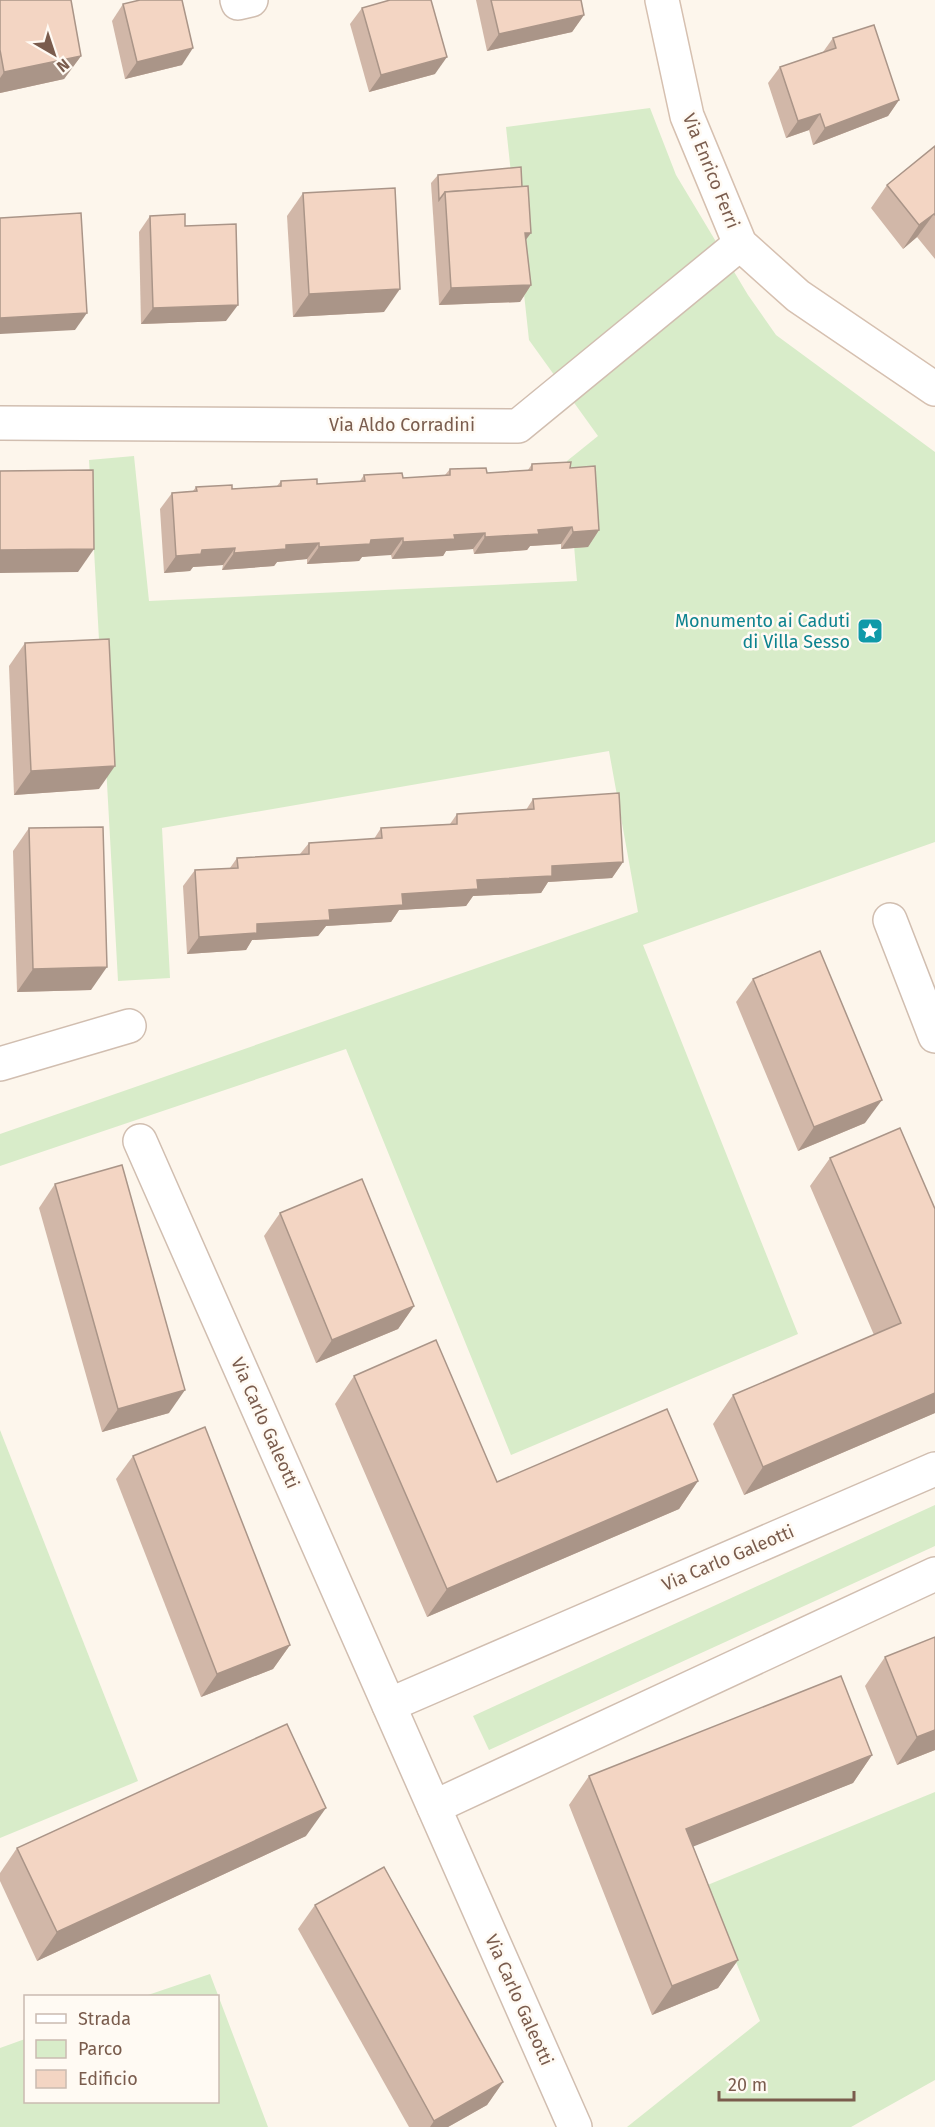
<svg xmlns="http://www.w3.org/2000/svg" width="935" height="2127" viewBox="0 0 935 2127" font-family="'Fira Sans',sans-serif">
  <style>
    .green { fill: #d8ecc9 }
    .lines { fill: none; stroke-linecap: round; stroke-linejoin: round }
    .street-casing { stroke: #d1beb0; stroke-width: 36 }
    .secondary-casing { stroke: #d6c0b0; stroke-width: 36 }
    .street { stroke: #fff; stroke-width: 33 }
    .secondary { stroke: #fff; stroke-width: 33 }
    .wall { fill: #d1b7a8 }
    .shaded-wall { fill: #aa9588 }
    .building { fill: #f3d5c3; stroke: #aa9588; stroke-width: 1.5 }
    .labels { text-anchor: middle; stroke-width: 5; stroke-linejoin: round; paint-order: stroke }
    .street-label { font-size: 18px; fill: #7a5c4d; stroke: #fffaf3 }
    .culture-label { font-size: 18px; fill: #0d838f; stroke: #fffaf3; text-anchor: end }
  </style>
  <rect width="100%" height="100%" fill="#fdf6ec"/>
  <g class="green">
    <polygon points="650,108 676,175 748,295 776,335 935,452 935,842 643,945 798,1334 511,1455 346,1049 0,1166 0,1134 638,912 609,751 162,828 170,978 118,981 89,460 134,456 149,601 577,581 567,461 598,436 529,340 506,127"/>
    <polygon points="0,1430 138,1781 0,1838"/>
    <polygon points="935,1505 935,1546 489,1750 473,1716"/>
    <polygon points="935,1792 935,2080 851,2127 627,2127 760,2021 705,1886"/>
    <polygon points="210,1974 268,2127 0,2127 0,2048 25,2039 26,2102 218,2102 218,1996 145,1996"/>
  </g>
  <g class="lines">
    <g class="street-casing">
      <g id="street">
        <polyline points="237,0 238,3 251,0"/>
        <polyline points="0,423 518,426 740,244"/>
        <polyline points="890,920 935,1036"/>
        <polyline points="0,1064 129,1026"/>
        <polyline points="140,1141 575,2127"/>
        <polyline points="389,1705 935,1469"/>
        <polyline points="434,1807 935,1574"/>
      </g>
    </g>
    <g class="secondary-casing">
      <polyline id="secondary" points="662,0 687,116 740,244 798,296 935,389"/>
    </g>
    <use href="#street" class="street"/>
    <use href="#secondary" class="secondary"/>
  </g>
  <g class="wall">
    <polygon points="0,0 81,56 64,79 0,93"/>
    <polygon points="476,0 581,0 584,15 572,32 487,51"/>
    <polygon points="123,4 182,65 125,79 112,21"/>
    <polygon points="362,8 435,74 369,92 350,24"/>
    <polygon points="833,38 899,100 888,116 813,145 809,130 786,138 768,83 780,67 823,52"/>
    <polygon points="935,146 935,259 917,237 903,249 871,208 887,185"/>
    <polygon points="438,175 526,240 531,285 520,302 439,305 431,183"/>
    <polygon points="303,193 384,312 293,317 287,216"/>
    <polygon points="150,216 185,226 226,321 141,324 139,232"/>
    <polygon points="532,464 570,468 599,530 588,547 561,549 561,544 530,546 527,550 474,554 473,549 446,551 443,556 392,559 391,555 375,555 362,557 359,561 307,564 307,559 277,562 274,566 222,570 223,565 193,567 190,571 164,573 160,509 172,493 193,491 196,487 232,489 277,486 281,481 317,484 360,481 364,475 403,478 445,475 450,469 487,473 528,470"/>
    <polygon points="25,643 99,789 14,795 9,666"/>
    <polygon points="533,799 623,862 612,878 548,882 541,893 473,896 466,906 399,910 391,922 326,926 318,936 252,940 246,950 187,954 183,886 195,870 230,868 237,858 300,854 309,843 374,839 381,828 450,824 457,814 526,810"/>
    <polygon points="29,828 91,990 17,992 13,851"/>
    <polygon points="753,979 865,1123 798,1151 736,1002"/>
    <polygon points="830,1158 935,1209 935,1413 744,1495 713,1424 733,1395 874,1335 810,1186"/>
    <polygon points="55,1184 169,1413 102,1432 39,1208"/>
    <polygon points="280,1213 414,1306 398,1329 316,1363 264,1236"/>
    <polygon points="354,1376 497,1482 698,1481 679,1509 427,1617 335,1404"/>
    <polygon points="133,1456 290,1645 273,1669 201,1697 116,1479"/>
    <polygon points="885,1657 935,1750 897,1765 865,1686"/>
    <polygon points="872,1755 853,1783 693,1846 738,1960 718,1988 652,2015 569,1805 589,1776"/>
    <polygon points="306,1836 37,1961 0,1881 0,1873 17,1848"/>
    <polygon points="315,1905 503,2082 487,2105 448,2127 409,2127 298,1929"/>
  </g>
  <g class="shaded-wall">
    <polygon points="584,15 572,32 487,51 499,34"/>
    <polygon points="193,48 182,65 125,79 137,62"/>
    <polygon points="81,56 64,79 0,93 0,78 4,72"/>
    <polygon points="447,57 435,74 369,92 381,75"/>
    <polygon points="899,100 888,116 813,145 825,128"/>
    <polygon points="820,114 809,130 786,138 798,121"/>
    <polygon points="934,214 917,237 903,249 919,225"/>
    <polygon points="525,233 531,233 519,249"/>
    <polygon points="531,285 520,302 439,305 451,288"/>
    <polygon points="400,289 384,312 293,317 309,294"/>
    <polygon points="238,305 226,321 141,324 153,308"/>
    <polygon points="87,313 75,330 0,334 0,318"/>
    <polygon points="572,527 561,544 530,546 527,550 474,554 485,537 538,530"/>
    <polygon points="599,530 588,547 561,549 573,532"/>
    <polygon points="485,533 473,549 446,551 443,556 392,559 403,542 454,535"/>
    <polygon points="403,538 391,555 362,557 359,561 307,564 319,547 371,540"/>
    <polygon points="319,543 307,559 277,562 274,566 222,570 234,553 286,545"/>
    <polygon points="235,548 223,565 193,567 190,571 164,573 176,556 202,550"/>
    <polygon points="94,549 78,572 0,573 0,550"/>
    <polygon points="115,766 99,789 14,795 31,771"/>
    <polygon points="623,862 612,878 548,882 541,893 473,896 466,906 399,910 391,922 326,926 318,936 252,940 246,950 187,954 199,937 257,924 402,894 552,866"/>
    <polygon points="107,967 91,990 17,992 33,969"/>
    <polygon points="882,1100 865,1123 798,1151 814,1127"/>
    <polygon points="414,1306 398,1329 316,1363 332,1340"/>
    <polygon points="185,1390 169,1413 102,1432 118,1409"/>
    <polygon points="935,1393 935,1413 744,1495 763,1467"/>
    <polygon points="698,1481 679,1509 427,1617 447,1589"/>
    <polygon points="290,1645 273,1669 201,1697 217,1674"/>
    <polygon points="935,1730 935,1750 897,1765 917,1737"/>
    <polygon points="872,1755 853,1783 667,1857 686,1829"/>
    <polygon points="326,1808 306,1836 37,1961 57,1932"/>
    <polygon points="738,1960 718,1988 652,2015 672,1986"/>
    <polygon points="503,2082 487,2105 448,2127 430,2127 434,2121"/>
  </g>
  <g class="building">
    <polygon points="0,0 71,0 81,56 4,72 0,50"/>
    <polygon points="140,0 182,0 193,48 137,62 123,4"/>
    <polygon points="390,0 431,0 447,57 381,75 362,8"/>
    <polygon points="491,0 581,0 584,15 499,34"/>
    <polygon points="874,25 899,100 825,128 820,114 798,121 780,67 836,48 833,38"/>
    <polygon points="935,146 935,215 934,214 919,225 887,185"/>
    <polygon points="521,167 522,187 445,192 439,200 438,175"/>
    <polygon points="528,186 531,233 525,233 531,285 451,288 445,192"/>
    <polygon points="395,188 400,289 309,294 303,193"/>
    <polygon points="81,213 87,313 0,318 0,218"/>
    <polygon points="185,214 185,226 236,224 238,305 153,308 150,216"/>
    <polygon points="571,462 570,468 595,466 599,530 573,532 572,527 538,530 539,534 485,537 485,533 454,535 455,539 403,542 403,538 371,540 370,544 319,547 319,543 286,545 286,549 234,553 235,548 202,550 201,554 176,556 172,493 197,491 196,487 232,485 232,489 281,486 281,481 317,479 317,484 365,481 364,475 402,473 403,478 450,475 450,469 486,468 487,473 532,470 532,464"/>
    <polygon points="93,470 94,549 0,550 0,471"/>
    <polygon points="109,639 115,766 31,771 25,643"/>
    <polygon points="619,793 623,862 552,866 552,876 477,880 478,889 402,894 403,905 329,910 330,920 257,924 257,933 199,937 195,870 238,868 237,858 309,854 309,843 382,838 381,828 457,824 457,814 534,809 533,799"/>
    <polygon points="103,827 107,967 33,969 29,828"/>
    <polygon points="820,951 882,1100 814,1127 753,979"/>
    <polygon points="900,1128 935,1209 935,1393 763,1467 733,1395 901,1323 830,1158"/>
    <polygon points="122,1165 185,1390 118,1409 55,1184"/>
    <polygon points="362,1179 414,1306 332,1340 280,1213"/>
    <polygon points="436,1340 497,1482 667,1409 698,1481 447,1589 354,1376"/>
    <polygon points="205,1427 290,1645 217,1674 133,1456"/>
    <polygon points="935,1637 935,1730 917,1737 885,1657"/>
    <polygon points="841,1676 872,1755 686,1829 738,1960 672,1986 589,1776"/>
    <polygon points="287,1724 326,1808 57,1932 17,1848"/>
    <polygon points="384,1867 503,2082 434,2121 315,1905"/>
  </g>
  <defs>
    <g id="sight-square" transform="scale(1.35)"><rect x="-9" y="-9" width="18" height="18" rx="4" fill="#0f9aa8" stroke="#fffaf3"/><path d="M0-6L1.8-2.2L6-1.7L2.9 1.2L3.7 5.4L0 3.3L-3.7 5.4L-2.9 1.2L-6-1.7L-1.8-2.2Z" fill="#fff"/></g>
  </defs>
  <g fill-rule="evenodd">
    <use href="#sight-square" x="870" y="631"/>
  </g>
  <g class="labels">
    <g class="street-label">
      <text transform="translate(711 171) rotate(68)" y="6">Via Enrico Ferri</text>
      <text x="402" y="431">Via Aldo Corradini</text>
      <text transform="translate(265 1423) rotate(66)" y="6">Via Carlo Galeotti</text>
      <text transform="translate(728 1558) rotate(-23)" y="6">Via Carlo Galeotti</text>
      <text transform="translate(519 2000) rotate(66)" y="6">Via Carlo Galeotti</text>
    </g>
    <g class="culture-label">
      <text x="850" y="627">Monumento ai Caduti<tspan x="850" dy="21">di Villa Sesso</tspan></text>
    </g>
  </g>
  <rect x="24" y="1995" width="195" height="108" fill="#fffaf3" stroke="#cabbb1" stroke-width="1.5"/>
  <rect x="36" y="2014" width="30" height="9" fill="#ffffff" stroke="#cabbb1" stroke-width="1.5"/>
  <text x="78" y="2025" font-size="18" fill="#7a5c4d">Strada</text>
  <rect x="36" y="2040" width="30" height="18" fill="#d8ecc9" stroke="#cabbb1" stroke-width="1.5"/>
  <text x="78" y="2055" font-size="18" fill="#7a5c4d">Parco</text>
  <rect x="36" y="2070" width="30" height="18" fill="#f3d5c3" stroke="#cabbb1" stroke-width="1.5"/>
  <text x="78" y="2085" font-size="18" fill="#7a5c4d">Edificio</text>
  <g transform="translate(54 54) rotate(141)" stroke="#fffaf3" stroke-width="4.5" paint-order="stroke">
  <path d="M0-4.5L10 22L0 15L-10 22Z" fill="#7a5c4d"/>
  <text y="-9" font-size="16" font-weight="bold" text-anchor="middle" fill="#7a5c4d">N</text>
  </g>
  <path d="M719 2091v9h135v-9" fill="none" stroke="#7a5c4d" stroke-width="3"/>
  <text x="728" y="2091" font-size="18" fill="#7a5c4d" stroke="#fffaf3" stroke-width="4.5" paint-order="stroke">20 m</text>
</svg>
